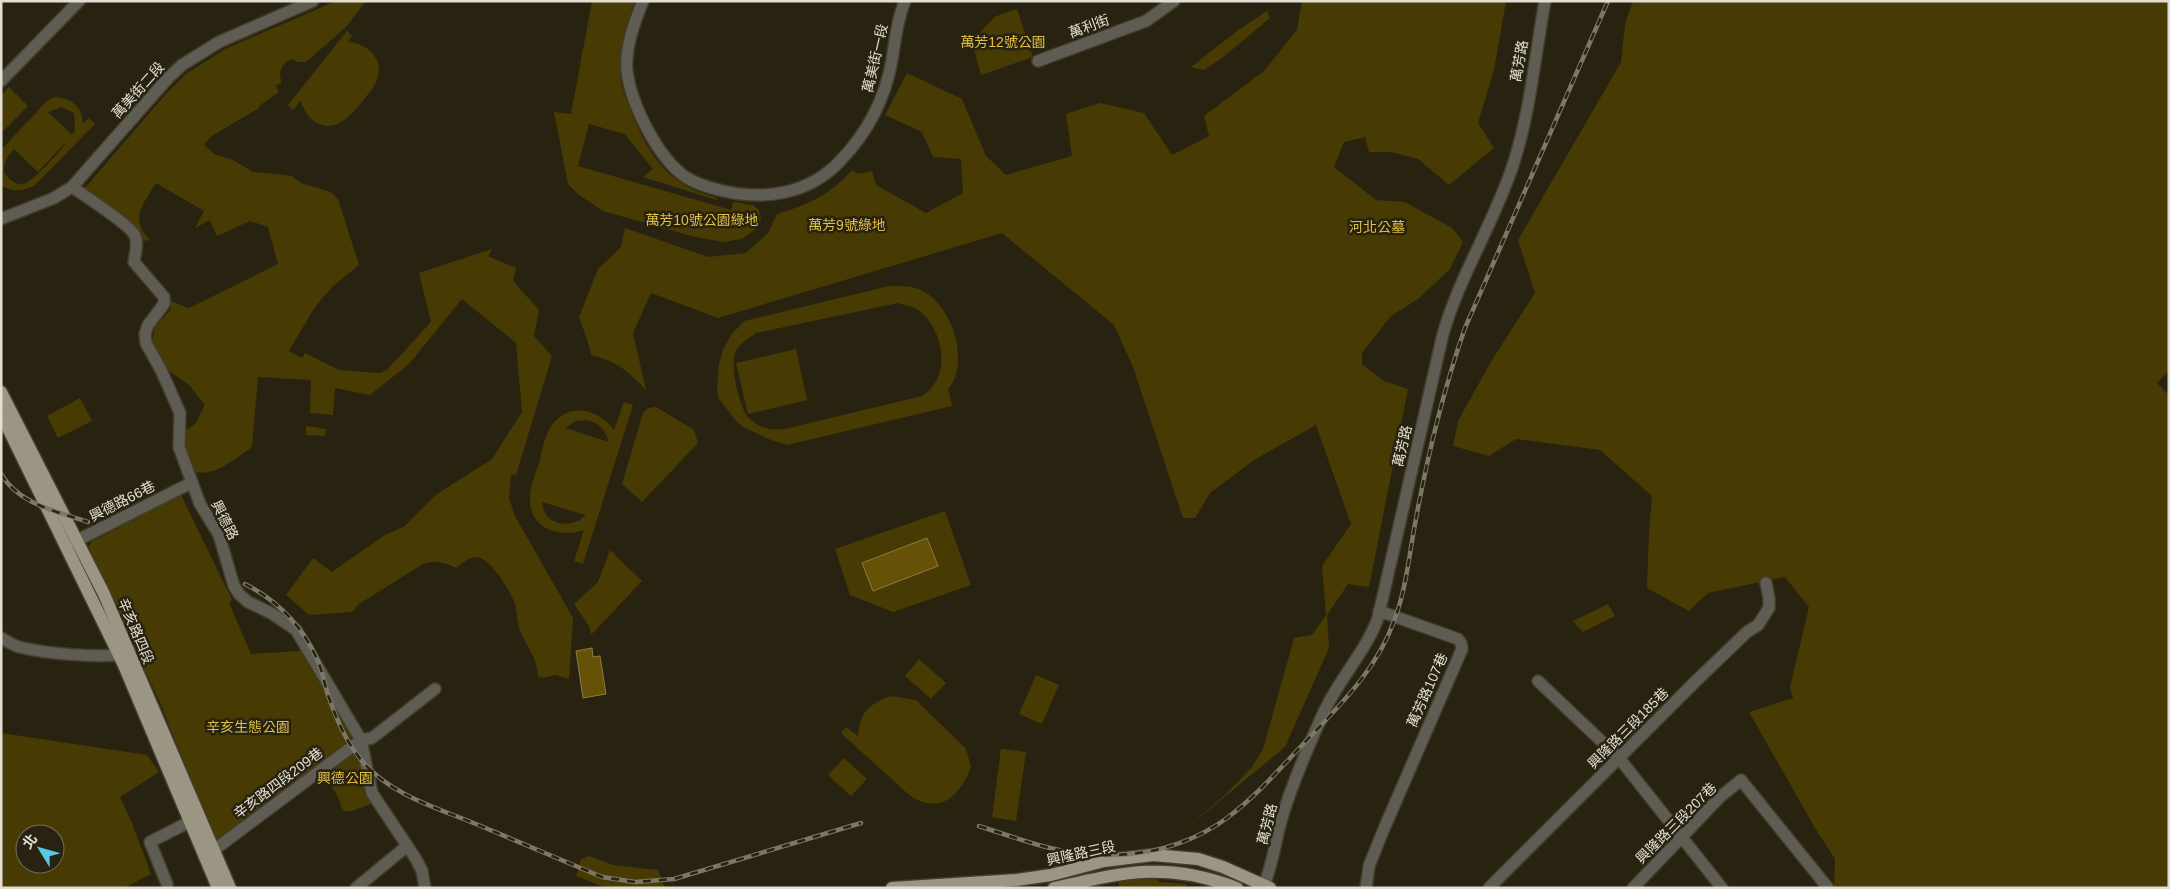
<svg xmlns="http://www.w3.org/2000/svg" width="2170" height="889" viewBox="0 0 2170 889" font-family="Helvetica,'Noto Sans TC',sans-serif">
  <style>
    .green { fill: #483a03; fill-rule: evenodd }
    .water { fill: #655206; stroke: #8a7c44 }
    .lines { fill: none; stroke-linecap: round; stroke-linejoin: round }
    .minor-casing { stroke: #423d2b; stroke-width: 14 }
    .major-casing { stroke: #423d2b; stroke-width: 15 }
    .minor { stroke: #5f5c53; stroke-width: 11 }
    .major { stroke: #9b9583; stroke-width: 12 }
    .rail-casing { stroke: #7c7868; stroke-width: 4.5 }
    .rail { stroke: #282310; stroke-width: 2.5; stroke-dasharray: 8; stroke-linecap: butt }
    .labels { text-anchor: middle; stroke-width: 5; stroke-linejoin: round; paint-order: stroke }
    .street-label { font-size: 14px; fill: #e2ded3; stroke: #282310 }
    .park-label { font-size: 14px; fill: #e1bf47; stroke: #282310 }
  </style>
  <rect width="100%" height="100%" fill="#282310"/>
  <g class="green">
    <path d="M336,1H366L346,27L306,62H297L292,59C282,62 277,73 282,82L276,86L279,92L259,106V108L210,137L204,145L214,154L233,160L253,172L292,176L301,183L331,192L338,199L359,265L332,287L315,307L289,351L302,358L305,353L339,370L380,373L387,370L431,322L419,273L492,249L488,256L516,268L513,281L539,310L534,336L552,356L516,475L511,474L509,498L515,516L573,618L569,679L555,675L544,678L538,676C537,656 526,647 520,630C517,621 517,612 515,604C511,591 490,558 477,557C469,557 462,563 456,568C444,562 436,560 423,564L359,604L352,612L309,615L286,595L313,558L332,572L385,535L405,526L437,494L492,459L522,412L516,343L462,299L409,364L370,395L335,388L333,415L310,413L311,380L258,377L252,447C236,458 215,477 194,472L186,458L183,432L195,424L205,405L189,385L168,370L152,342L155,327L171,309L168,300L189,308L278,264L268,227L250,221L217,236L210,220L195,228L204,211L156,183C143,204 129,219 150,240L142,241L84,189L165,95L186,74L225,49Z"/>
    <path d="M592,1H635C628,23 620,45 620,69C620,86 627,101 633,116C651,159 670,186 717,198V200L643,177L653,169L625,134L589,124L578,166L731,210L733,202L753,205L759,210L761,219L759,226L748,235L741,239L724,242L695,237L603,211L579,195L568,184L554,112L571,114Z"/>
    <path d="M1302,1H1506L1494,70L1478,123L1494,148L1449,185L1418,159L1391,152H1369L1365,137L1344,142L1334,167L1376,200L1405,202L1452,228L1463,242L1450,269L1418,299L1391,316L1362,353V364L1384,381L1408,389L1369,587L1348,584L1327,615L1329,648L1285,747L1188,827L1227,793L1252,767L1263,749L1294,638L1312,635L1326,615L1322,566L1351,524L1316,425L1254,460L1210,493L1195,518H1183L1133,367L1114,325L1002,233L718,318L651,293L633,333L646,390C627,370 618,362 591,355L589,345L579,317L598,269L621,247L625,228L708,257L746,253L768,233L777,214C807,205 831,195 852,170L858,174L872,171L876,185L926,213L963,193L961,159L933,157L922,132L885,115L907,73L962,99L986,156L1006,175L1072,156L1066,114L1100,103L1144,113L1172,155L1209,136L1204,116L1264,71L1297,30Z"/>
    <polygon points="1633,1 2169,1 2169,370 2157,383 2169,395 2169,888 1834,888 1835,859 1815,828 1749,712 1793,698 1790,687 1809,607 1785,577 1708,593 1689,611 1647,588 1649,531 1652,496 1600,450 1516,439 1489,456 1453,446 1458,421 1492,360 1535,293 1518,240 1621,62 1625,24"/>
    <polygon points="1017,9 1033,57 981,75 972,42 994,17"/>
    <polygon points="1267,11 1270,18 1222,58 1204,70 1191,67 1237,31"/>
    <path d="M347,31L352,36L348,42C367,43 385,59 377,80C374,88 367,95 362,102C350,116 335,134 315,122C307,116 303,109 301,100L293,110L288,105Z"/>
    <polygon points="9,87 28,106 1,133 1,96"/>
    <path d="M54,97C72,99 82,105 83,124L89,118L95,124L35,185C23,191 13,193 1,185V150L47,101ZM61,107L74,113L75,131L72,135L48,112ZM66,142C63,149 31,184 23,184C14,185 8,178 4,172C4,162 7,156 14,149L38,172Z"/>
    <path d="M889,286C900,286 912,285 923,291C953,307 971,364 947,391H949L952,406L787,445L771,440L743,427L736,421L719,399L717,390L719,364L723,350L731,335L744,321ZM898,303C904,305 912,306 917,309C944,328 953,377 922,396L785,429C773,431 758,428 749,418C739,408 729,364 736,351C740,343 748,339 756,333Z"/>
    <polygon points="796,349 807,400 748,414 736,363"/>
    <polygon points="80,398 92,421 58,438 47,416"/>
    <path d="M624,402L633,405L583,564L574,561L584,530C561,538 531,530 530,501C529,487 536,473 540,460C542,450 544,439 549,430C564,401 598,407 614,430ZM586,420C599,422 605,430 609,442L565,428L576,421ZM542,502L585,515V516C570,530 543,525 542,502Z"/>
    <polygon points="656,407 694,430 698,443 642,502 622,484 643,413 648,408"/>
    <polygon points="306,426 326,429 325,436 306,435"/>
    <polygon points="181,495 232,600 229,603 251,654 301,651 351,736 349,741 219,841 214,839 160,702 87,550 92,541"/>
    <polygon points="945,511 971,585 893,612 850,595 835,549"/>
    <polygon points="610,550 642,581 591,635 589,626 574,604 598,582"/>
    <polygon points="1608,604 1615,616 1583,632 1573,621"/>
    <polygon points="919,659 946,683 931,699 905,676"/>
    <polygon points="1036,675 1059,685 1042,724 1019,714"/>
    <path d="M890,696L916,700L966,749L971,767C963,788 947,812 920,801C906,795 895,781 884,772C869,759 855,746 841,733L846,727L858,736C860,712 868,705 890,696Z"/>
    <path d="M1,733L147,755L159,772L120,797L132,823L151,874L124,888H1ZM25,834H55V864H25Z"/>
    <polygon points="1001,749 1026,752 1016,821 992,817"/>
    <polygon points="354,754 361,764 361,775 371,804 352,811 343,811 337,795 324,775 348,757"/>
    <polygon points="844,758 867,779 851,796 828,775"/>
    <polygon points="589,856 613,865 658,870 665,888 607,888 576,876 581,859"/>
    <polygon points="1154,876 1159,882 1187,884 1185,888 1119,888 1119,880"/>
  </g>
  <g class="water">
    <polygon points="927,538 938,566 873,591 862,563"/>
    <polygon points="592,648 593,657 600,656 606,694 583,698 576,651"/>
  </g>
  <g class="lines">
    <g class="minor-casing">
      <g id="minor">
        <path d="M643,1C634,23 625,48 627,71C631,104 657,156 684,176C694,183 707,187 719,190C763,201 809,195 841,160C868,132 885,99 892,60C895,41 897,20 905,1"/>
        <polyline points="1038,61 1146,21 1174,1"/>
        <polyline points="1,81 79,1"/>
        <path d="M72,187C84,195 128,224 134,234C139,242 135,254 134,262L164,297V304L148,325L145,334L146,343L161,370L180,413L179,447L200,504L219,535L234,586L239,594L248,602L271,613L296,630L361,740L372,793L416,859L422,871L425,888"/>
        <polyline points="1,219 54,198 72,187 168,78 182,65 219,42 313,1"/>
        <polyline points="70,544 191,483"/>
        <path d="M1,638C7,641 13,645 19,647C47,654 98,658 127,654"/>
        <polyline points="1538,681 1619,758 1722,888"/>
        <polyline points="214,850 361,740 372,738 435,689"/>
        <polyline points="167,884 150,842 191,821"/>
        <polyline points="356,888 407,846"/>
        <path d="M1263,888C1273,865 1275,841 1282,818C1292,783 1308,747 1323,714C1338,680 1365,653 1378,618L1443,334C1460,275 1494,223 1513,165C1530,113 1535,56 1545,1"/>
        <polyline points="1366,888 1369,866 1383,831 1462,649 1461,643 1458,639 1379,611"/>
        <polyline points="1489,888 1697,680 1747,632 1758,625 1769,608 1769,598 1766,583"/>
        <polyline points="1633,888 1720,797 1741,780 1828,888"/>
      </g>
    </g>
    <g class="major-casing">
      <g id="major">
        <polyline points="1,392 104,594 230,888"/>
        <polyline points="1,414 123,663 218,888"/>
        <polyline points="892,888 1016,880 1051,875 1104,861 1153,855 1198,859 1223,867 1270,888"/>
        <path d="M1054,888C1124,872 1167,861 1237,888"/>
      </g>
    </g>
    <use href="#minor" class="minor"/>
    <use href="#major" class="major"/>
    <g class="rail-casing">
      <g id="rail">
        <path d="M1,474C20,505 56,511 88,522"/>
        <path d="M245,584C278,601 302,626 317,659C322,670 324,681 327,692C336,718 345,741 363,762C391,795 437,808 476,824C518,842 560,859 602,877L635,882L674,879L861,823"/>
        <path d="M979,826C1001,833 1023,841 1046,847C1107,863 1175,856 1227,818C1257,796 1282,766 1307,740C1341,704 1377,669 1394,621C1406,590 1409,556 1415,524C1427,458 1443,391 1465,328L1608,1"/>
      </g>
    </g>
    <use href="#rail" class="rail"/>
  </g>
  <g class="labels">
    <g class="street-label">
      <text transform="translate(1089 26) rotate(-20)" y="5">萬利街</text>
      <text transform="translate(875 58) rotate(-77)" y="5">萬美街一段</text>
      <text transform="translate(1519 61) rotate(-80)" y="5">萬芳路</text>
      <text transform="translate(138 90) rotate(-48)" y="5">萬美街二段</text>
      <text transform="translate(1402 446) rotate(-77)" y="5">萬芳路</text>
      <text transform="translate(122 501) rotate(-27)" y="5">興德路66巷</text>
      <text transform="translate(225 520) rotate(63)" y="5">興德路</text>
      <text transform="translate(136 631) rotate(67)" y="5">辛亥路四段</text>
      <text transform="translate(1427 690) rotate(-66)" y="5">萬芳路107巷</text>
      <text transform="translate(1628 728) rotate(-45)" y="5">興隆路三段185巷</text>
      <text transform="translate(278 783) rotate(-37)" y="5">辛亥路四段209巷</text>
      <text transform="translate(1676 823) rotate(-45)" y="5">興隆路三段207巷</text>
      <text transform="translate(1267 824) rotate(-76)" y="5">萬芳路</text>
      <text transform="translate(1081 853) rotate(-12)" y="5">興隆路三段</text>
    </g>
    <g class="park-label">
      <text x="1003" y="47">萬芳12號公園</text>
      <text x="702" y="225">萬芳10號公園綠地</text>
      <text x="847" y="230">萬芳9號綠地</text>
      <text x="1377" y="232">河北公墓</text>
      <text x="248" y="732">辛亥生態公園</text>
      <text x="345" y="783">興德公園</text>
    </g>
  </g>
  <rect width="2170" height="889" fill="none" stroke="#e2ded3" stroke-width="5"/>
  <g transform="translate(40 849) rotate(307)"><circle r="24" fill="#282310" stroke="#726e5e"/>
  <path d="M0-4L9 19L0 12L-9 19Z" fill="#57c9e2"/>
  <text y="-8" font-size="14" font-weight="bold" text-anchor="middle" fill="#e2ded3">北</text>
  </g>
</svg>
